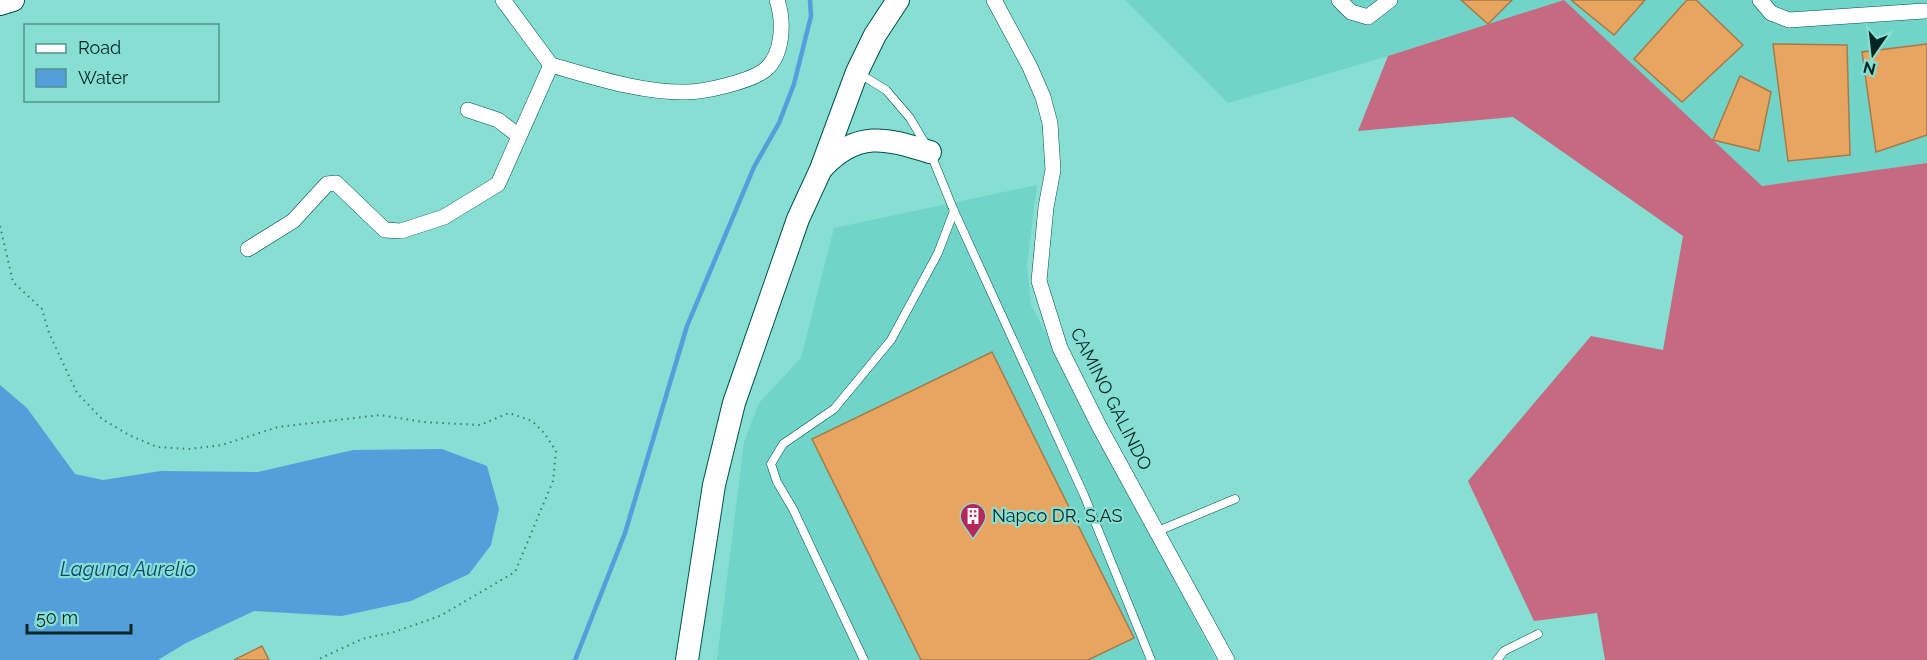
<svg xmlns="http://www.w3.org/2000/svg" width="1927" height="660" viewBox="0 0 1927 660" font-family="Raleway,sans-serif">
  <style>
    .built { fill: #70d4c8 }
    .forest { fill: #c56a80 }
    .water { fill: #539edb }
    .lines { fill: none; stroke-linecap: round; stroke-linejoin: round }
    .stream { stroke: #539edb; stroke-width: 4.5 }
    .building { fill: #e8a55f; stroke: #a8794a; stroke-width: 1.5 }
    .lane-casing { stroke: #00514b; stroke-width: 9 }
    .street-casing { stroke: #00514b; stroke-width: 16 }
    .secondary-casing { stroke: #00514b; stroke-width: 24 }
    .path { stroke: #3e7b74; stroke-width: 2; stroke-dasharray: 1.5 4.5; stroke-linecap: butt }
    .lane { stroke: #fff; stroke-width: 8 }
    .street { stroke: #fff; stroke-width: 15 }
    .secondary { stroke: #fff; stroke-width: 22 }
    .labels { text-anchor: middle; stroke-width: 4.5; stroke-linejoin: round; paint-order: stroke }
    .street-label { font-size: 18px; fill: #002622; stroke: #87ded3 }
    .poi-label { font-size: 18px; fill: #002622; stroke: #87ded3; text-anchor: start }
    .water-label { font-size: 20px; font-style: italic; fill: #0c456e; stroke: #87ded3 }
  </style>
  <rect width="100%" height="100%" fill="#87ded3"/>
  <g class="built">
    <polygon points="1125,0 1564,0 1388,56 1228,103"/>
    <polygon points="1564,0 1927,0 1927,163 1762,186"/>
    <polygon points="1037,185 1027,265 1031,305 1216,660 717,660 744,442 759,403 801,358 834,228"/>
  </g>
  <polygon class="forest" points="1564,0 1762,186 1927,163 1927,660 1605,660 1597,613 1534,621 1468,481 1591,336 1663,350 1683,236 1513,117 1358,131 1388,56"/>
  <polygon class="water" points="0,385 27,408 75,474 103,480 161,471 258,472 353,450 442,449 487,466 499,509 491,545 469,574 411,601 342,616 254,611 186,643 158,660 0,660"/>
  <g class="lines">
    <polyline class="stream" points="575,660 625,533 687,326 754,167 779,123 794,84 811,16 810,0"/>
  </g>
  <g class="building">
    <polygon points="1461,0 1512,0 1488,24"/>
    <polygon points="1571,0 1645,0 1614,35"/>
    <polygon points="1687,0 1696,0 1743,45 1682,102 1634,59"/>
    <polygon points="1773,44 1847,45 1850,155 1788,161"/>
    <polygon points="1927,44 1927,135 1876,152 1862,52"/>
    <polygon points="1740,76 1771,92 1759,151 1713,140"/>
    <polygon points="992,352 1134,638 1088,660 921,660 812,439"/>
    <polygon points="262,646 269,660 234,660"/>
  </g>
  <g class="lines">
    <g class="lane-casing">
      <g id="lane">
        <polyline points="860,74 886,90 910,118 930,152 954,211 1084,495 1151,660"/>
        <polyline points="1158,531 1235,499"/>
        <polyline points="864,660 793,509 777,482 771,464 783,444 834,409 891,340 938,253 954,211"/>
        <polyline points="1497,660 1504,651 1538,634"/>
      </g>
    </g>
    <g class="street-casing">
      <g id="street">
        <path d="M503,0L551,65C594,77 642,93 686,92C705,92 747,82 762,72C784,58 784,21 777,0"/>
        <polyline points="994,0 1030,67 1043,97 1050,123 1053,170 1046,207 1039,281 1060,348 1099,426 1227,660"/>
        <polyline points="1339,0 1351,12 1368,17 1390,0"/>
        <polyline points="1760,0 1771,13 1789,20 1924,11"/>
        <polyline points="468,110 498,120 519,136"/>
        <polyline points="248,249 293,221 327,184 336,183 385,230 401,231 444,217 498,184 551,65"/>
      </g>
    </g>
    <g class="secondary-casing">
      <g id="secondary">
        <polyline points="0,4 13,0"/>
        <path d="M822,168C857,130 885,138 930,152"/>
        <polyline points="687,660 714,485 734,403 798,219 821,169 857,72 875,35 898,0"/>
      </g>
    </g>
    <polyline class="path" points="0,226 13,282 42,309 49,333 77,393 102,419 129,435 157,447 189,449 222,445 278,427 380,415 423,422 480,425 509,413 532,421 545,434 556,451 553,481 515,572 440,616 394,632 362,639 317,660"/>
    <use href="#lane" class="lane"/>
    <use href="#street" class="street"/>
    <use href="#secondary" class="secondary"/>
  </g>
  <defs>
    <g id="building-pin" transform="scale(1.35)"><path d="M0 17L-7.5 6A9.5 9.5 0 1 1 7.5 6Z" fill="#b7285a" stroke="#87ded3"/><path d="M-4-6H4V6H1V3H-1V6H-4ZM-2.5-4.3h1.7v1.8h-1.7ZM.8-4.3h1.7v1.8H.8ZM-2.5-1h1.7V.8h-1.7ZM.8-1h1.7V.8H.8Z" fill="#fff"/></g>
  </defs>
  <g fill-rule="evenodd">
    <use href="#building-pin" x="973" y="516"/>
  </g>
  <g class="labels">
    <g class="street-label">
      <text transform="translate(1111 399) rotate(63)" y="6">CAMINO GALINDO</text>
    </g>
    <g class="poi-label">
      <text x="992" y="522">Napco DR, S.AS</text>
    </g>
    <g class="water-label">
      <text x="128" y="576">Laguna Aurelio</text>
    </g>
  </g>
  <rect x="24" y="24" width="195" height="78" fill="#87ded3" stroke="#51948c" stroke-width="1.5"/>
  <rect x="36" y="44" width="30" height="9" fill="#ffffff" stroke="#51948c" stroke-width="1.5"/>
  <text x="78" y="54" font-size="18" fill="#002622">Road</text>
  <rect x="36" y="69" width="30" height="18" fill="#539edb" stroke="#51948c" stroke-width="1.5"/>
  <text x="78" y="84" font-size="18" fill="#002622">Water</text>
  <g transform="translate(1873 54) rotate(194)" stroke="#87ded3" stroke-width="4.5" paint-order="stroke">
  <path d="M0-4.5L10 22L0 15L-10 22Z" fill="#002622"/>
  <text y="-9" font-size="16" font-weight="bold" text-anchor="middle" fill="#002622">N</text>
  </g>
  <path d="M27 624v9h104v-9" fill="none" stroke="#002622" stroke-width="3"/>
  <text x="36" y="624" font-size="18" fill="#002622" stroke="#87ded3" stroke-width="4.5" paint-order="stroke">50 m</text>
</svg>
